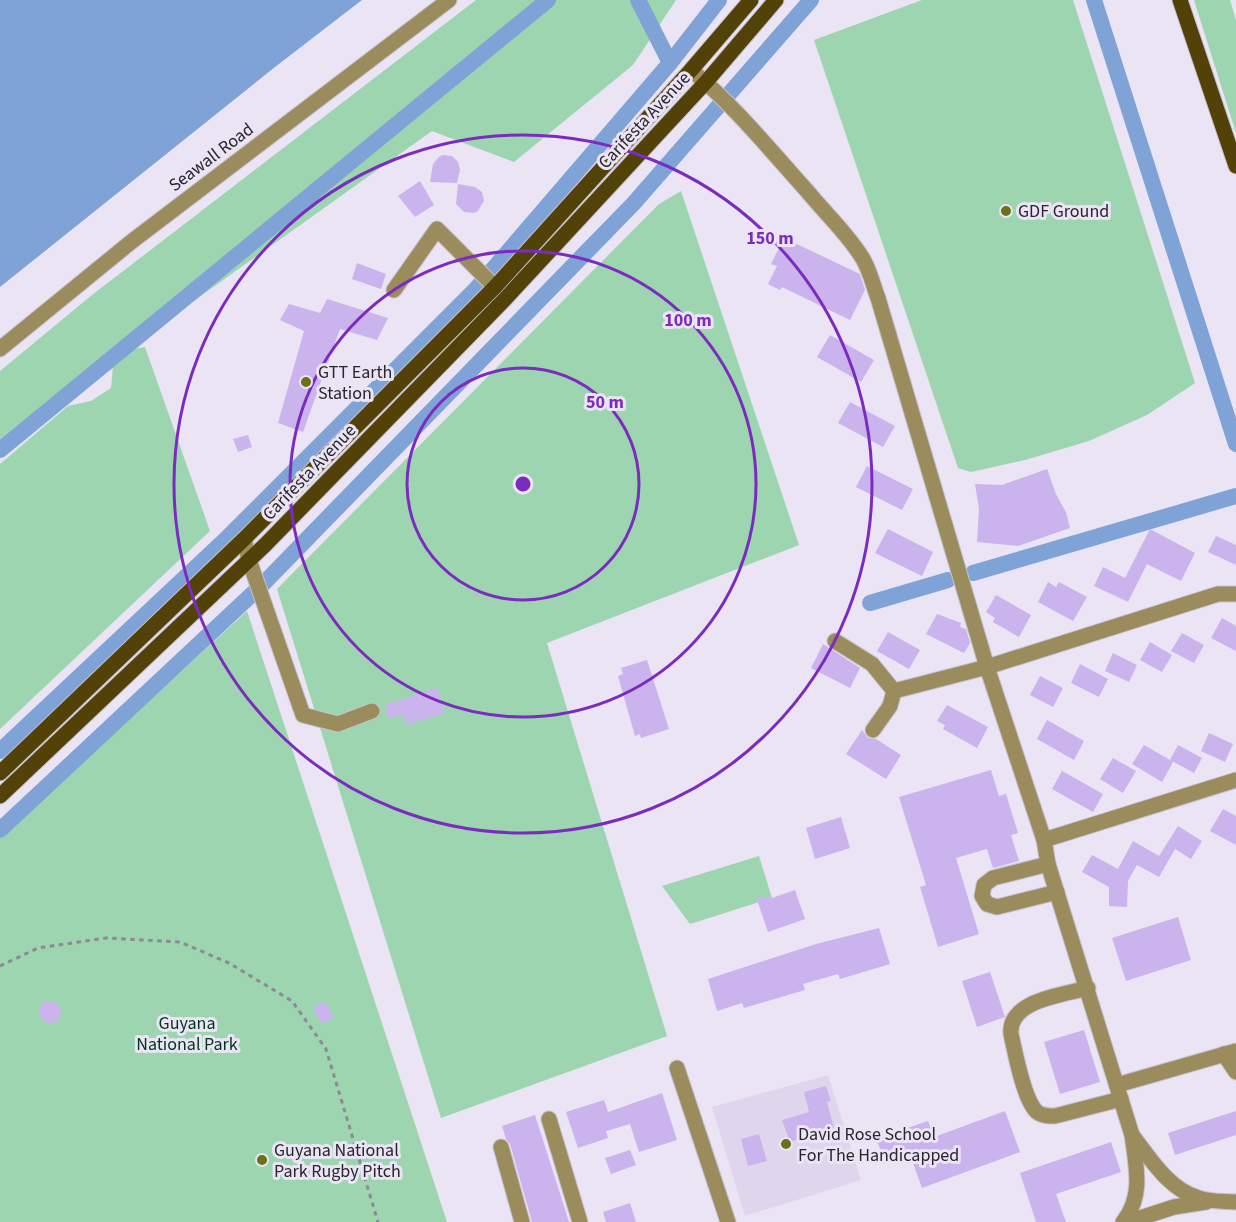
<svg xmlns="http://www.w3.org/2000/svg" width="1236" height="1222" viewBox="0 0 1236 1222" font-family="'Source Sans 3',sans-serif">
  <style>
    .built { fill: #dfd6ed }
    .green { fill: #9dd5b1 }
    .water { fill: #80a3d7 }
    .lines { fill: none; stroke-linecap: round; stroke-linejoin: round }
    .canal { stroke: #80a3d7; stroke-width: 16 }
    .building { fill: #cbb3ee }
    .minor-casing { stroke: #c7c2d1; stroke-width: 17 }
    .major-casing { stroke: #c7c2d1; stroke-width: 17 }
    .path { stroke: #8e8995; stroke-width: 3; stroke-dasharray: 4.5 4.5; stroke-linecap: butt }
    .minor { stroke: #9b8c5e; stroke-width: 15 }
    .major { stroke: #524207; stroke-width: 15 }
    .ring { fill: none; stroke: #7b2cbf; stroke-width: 3 }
    .poi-dot { fill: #6c7118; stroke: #eae4f5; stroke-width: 2 }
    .labels { text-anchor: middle; stroke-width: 6; stroke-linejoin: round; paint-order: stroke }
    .street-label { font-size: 18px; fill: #28252c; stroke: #eae4f5 }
    .poi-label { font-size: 18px; fill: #28252c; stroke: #eae4f5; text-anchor: start }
    .park-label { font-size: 18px; fill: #00341b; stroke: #eae4f5 }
    .centre { fill: #7b2cbf; stroke: #eae4f5; stroke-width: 3 }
    .ring-label { font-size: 18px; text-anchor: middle; font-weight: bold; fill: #7b2cbf; stroke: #eae4f5; stroke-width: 6; stroke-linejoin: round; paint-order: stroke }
  </style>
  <rect width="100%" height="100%" fill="#eae4f5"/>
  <polygon class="built" points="828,1075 861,1180 745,1216 712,1107"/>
  <g class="green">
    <polygon points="476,0 676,0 633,65 514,162 432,131 170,318 133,349 145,347 210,531 0,729 0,464 68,406 91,401 111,388 113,366 0,457 0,371 92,295"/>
    <polygon points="922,0 1073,0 1195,383 1147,415 1089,441 1025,460 971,472 958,468 814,40"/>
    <polygon points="1194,0 1230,0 1236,20 1236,133"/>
    <polygon points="681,191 799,545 547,643 667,1036 441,1118 277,589 659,204"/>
    <polygon points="247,611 447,1222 0,1222 0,838"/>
    <polygon points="759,856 772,898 690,924 662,886"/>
  </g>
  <polygon class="water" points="0,0 362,0 275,67 0,287"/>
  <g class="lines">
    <g class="canal">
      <polyline points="638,0 670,63"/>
      <polyline points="1094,0 1236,444"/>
      <polyline points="0,450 548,0"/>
      <polyline points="973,573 1236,496"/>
      <polyline points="870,603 948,580"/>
      <polyline points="0,751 228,537 475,290 670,63 719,0"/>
      <polyline points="0,830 264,583 634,203 811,0"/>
    </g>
  </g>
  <g class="building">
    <polygon points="443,155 452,156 458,162 460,170 457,183 430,182 433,164 439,157"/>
    <polygon points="420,181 434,205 415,217 398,196"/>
    <polygon points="458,184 475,187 482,192 484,201 477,212 473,213 464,212 456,204"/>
    <polygon points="784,238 860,274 865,290 850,320 782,287 780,290 768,284 777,266 771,264"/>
    <polygon points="357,263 386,274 381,289 352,279"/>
    <polygon points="327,299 388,318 377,340 340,329 303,432 278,423 304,331 280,320 289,304 320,313"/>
    <polygon points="830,335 874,360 861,382 817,357"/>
    <polygon points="850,402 895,426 883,447 838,423"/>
    <polygon points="248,435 252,447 238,452 233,439"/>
    <polygon points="867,466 913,489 902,510 856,487"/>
    <polygon points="1047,469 1056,494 1066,512 1070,528 1018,546 977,542 979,509 975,484 1002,485"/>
    <polygon points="888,529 933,552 922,576 875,553"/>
    <polygon points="1150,529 1195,553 1181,581 1147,564 1128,602 1094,586 1103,567 1125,578"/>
    <polygon points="1216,536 1236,545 1236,565 1208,552"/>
    <polygon points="1048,582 1056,587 1059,582 1087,597 1073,621 1038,602"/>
    <polygon points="996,595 1031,615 1019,637 993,622 995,618 986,612"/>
    <polygon points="937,614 961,623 960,627 966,629 970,643 964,653 926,634"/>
    <polygon points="1222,618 1236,626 1236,651 1211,638"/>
    <polygon points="888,632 920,650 909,669 877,651"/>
    <polygon points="1182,633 1204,645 1194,663 1171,651"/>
    <polygon points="1150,642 1172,655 1162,672 1140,660"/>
    <polygon points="823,644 860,668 850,688 811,668"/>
    <polygon points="1113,653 1137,665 1129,682 1105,671"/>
    <polygon points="647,660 669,729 641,738 640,734 635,736 618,676 623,674 621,668"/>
    <polygon points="1080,664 1108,679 1099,697 1071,683"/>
    <polygon points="1040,676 1063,688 1053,707 1030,695"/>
    <polygon points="437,688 445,713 407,725 403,714 389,719 385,705"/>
    <polygon points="947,705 988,727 977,748 943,729 945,725 937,721"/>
    <polygon points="1047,720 1084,741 1074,760 1037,739"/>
    <polygon points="862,730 868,738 876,739 901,755 886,779 846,754"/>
    <polygon points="1209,733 1233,744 1225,762 1201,751"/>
    <polygon points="1144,745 1170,760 1178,745 1202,758 1194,773 1172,761 1173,762 1162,782 1132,764"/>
    <polygon points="1113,758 1136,771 1123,793 1100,779"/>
    <polygon points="991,770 999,796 1006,794 1018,833 1011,835 1019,861 993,868 987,849 956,858 979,934 938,947 920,887 926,885 899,797"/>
    <polygon points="1062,771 1103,794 1093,812 1052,789"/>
    <polygon points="1223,809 1236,816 1236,845 1210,831"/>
    <polygon points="841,817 850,848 815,859 806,828"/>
    <polygon points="1178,826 1202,841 1191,859 1175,849 1159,877 1137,865 1128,881 1127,907 1109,906 1109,887 1082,872 1092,855 1118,869 1133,841 1159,856"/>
    <polygon points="795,890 805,919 768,932 756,897 772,898"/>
    <polygon points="1178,917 1191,960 1126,981 1112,938"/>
    <polygon points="879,928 890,964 840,979 838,974 803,984 805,990 744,1008 742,1003 717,1011 708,979 816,944"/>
    <polygon points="990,972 1005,1017 977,1027 962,981"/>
    <circle cx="50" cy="1012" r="11"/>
    <polygon points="325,1002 334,1017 322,1024 313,1008"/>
    <polygon points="1084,1030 1100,1082 1060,1094 1044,1042"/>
    <polygon points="826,1086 831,1101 827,1102 834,1128 790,1142 782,1120 809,1112 804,1092"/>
    <polygon points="662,1093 677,1140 639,1152 630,1124 606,1131 608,1138 578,1148 566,1112 604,1100 608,1112"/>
    <polygon points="1005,1111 1020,1152 922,1188 909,1152 881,1151 876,1139 928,1121 934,1137"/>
    <polygon points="1236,1111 1236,1135 1175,1155 1168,1133"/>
    <polygon points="535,1115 569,1222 532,1222 510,1144 506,1139 502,1126"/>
    <polygon points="759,1134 767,1161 748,1166 741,1139"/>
    <polygon points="1111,1142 1121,1172 1056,1194 1066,1222 1036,1222 1020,1173"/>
    <polygon points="630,1150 636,1165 611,1174 605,1158"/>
    <polygon points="630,1203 636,1222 606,1222 603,1212"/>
  </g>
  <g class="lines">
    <g class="minor-casing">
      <g id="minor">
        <path d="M691,70C734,105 771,151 808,192C826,214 849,235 863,259C870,271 873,285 878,298L987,667L1044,840L1048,864L1132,1135C1136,1166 1144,1196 1123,1222"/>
        <polyline points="394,290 437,229 495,287"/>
        <polyline points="0,349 131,242 449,0"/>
        <polyline points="244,539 249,560 303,715 338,724 372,711"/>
        <polyline points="835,641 872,664 894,691"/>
        <polyline points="894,691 987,667 1218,594 1236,594"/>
        <polyline points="873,730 890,706 894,691"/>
        <polyline points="1044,840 1236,780"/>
        <polyline points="1048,864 993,878 984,885 982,896 987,904 997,907 1057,892"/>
        <path d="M1088,988C1063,995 1008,1000 1011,1034C1015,1052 1024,1101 1037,1112C1042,1116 1049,1116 1055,1116L1121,1099"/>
        <polyline points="1224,1054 1236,1072"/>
        <polyline points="677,1068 728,1222"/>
        <polyline points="1117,1085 1236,1051"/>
        <polyline points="549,1119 580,1222"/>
        <path d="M1132,1135C1150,1158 1169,1190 1199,1198C1211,1202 1224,1201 1236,1202"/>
        <polyline points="501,1147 522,1222"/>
        <polyline points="1128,1222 1174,1207 1206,1202"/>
      </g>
    </g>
    <g class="major-casing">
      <g id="major">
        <polyline points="1180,0 1236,166"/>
        <polyline points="0,773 244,539 495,287 691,70 751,0"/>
        <polyline points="0,796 265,545 506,298 706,82 776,0"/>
      </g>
    </g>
    <polyline class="path" points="0,966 38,948 106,938 180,942 229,963 292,1001 326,1049 378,1222"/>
    <use href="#minor" class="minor"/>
    <use href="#major" class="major"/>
  </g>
  <g class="ring">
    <circle cx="523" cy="484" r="116"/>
    <circle cx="523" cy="484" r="233"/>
    <circle cx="523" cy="484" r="349"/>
  </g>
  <g class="poi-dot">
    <circle cx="1006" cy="211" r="6"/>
    <circle cx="306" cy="382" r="6"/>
    <circle cx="786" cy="1144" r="6"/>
    <circle cx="262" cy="1160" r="6"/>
  </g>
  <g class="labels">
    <g class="street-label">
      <text transform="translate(644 120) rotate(-47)" y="6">Carifesta Avenue</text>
      <text transform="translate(211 157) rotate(-37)" y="6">Seawall Road</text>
      <text transform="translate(309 472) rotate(-46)" y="6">Carifesta Avenue</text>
    </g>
    <g class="poi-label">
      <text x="1018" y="217">GDF Ground</text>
      <text x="318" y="378">GTT Earth<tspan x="318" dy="21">Station</tspan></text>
      <text x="798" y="1140">David Rose School<tspan x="798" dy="21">For The Handicapped</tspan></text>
      <text x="274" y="1156">Guyana National<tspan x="274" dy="21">Park Rugby Pitch</tspan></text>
    </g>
    <g class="park-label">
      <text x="187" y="1029">Guyana<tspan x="187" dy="21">National Park</tspan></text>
    </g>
  </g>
  <circle cx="523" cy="484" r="9" class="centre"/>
  <g class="ring-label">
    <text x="770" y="244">150 m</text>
    <text x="688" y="326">100 m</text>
    <text x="605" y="408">50 m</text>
  </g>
</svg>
